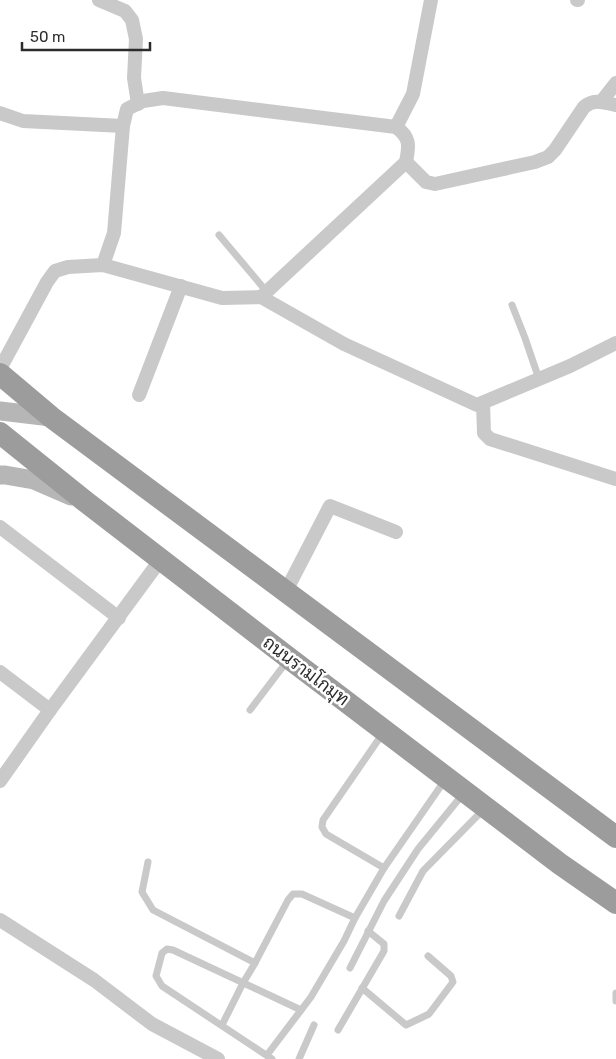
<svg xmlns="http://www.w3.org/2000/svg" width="616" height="1059" viewBox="0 0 616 1059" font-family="Rubik,Sarabun,sans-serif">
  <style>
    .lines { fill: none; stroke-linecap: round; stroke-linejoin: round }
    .service { stroke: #c9c9c9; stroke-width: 7 }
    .minor { stroke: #c9c9c9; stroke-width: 14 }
    .secondary { stroke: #b6b6b6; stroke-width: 19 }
    .trunk { stroke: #9c9c9c; stroke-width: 22 }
    .labels { text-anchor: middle; stroke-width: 5; stroke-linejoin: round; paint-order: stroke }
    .street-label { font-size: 18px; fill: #2c2c2c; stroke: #fff }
  </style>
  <rect width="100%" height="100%" fill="#fff"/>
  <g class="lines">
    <g class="service">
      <polyline points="219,235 267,292"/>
      <polyline points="512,305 525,338 539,379"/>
      <polyline points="250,710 288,660"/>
      <polyline points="383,733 323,820 322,827 326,834 384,868"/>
      <polyline points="148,862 142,892 153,910 255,963 288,900 293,894 302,894 355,918"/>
      <polyline points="399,916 423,871 483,810"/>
      <polyline points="350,968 384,901 418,849 463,794"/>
      <polyline points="362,988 406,1025 429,1014 453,982 451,976 428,956"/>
      <polyline points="616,993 616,1001"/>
      <polyline points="222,1025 243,983 255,963"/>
      <polyline points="338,1030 384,951 384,944 368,931"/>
      <polyline points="267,1055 311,997 344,941 355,918 384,868 445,780"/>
      <polyline points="272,1059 162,986 156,976 162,953 167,949 173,950 301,1010"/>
      <polyline points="299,1059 314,1025"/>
    </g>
    <g class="minor">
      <polyline points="99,0 125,11 132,20 136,39 134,78 138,104"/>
      <polyline points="577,0 578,0"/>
      <polyline points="601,102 616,83"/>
      <polyline points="0,113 23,121 123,126"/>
      <polyline points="396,127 413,94 431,0"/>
      <path d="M103,265L114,233L123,126L127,109L143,101L163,98L396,127C411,138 409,146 406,162"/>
      <path d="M261,297L406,162L426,182L435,184L535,162L548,157L555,150L584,107C595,98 604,103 616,105"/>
      <polyline points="0,369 47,282 55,271 68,267 103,265 222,298 261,297 344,344 477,405 570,366 616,343"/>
      <polyline points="139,395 181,286"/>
      <polyline points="483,403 484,433 490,439 616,479"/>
      <polyline points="0,527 119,618"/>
      <polyline points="286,591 330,506 396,532"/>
      <polyline points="0,672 50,710"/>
      <polyline points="0,781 50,710 161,559"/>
      <polyline points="0,920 94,980 152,1024 218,1059"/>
    </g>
    <g class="secondary">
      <polyline points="0,411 51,417"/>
      <polyline points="0,475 5,475 34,480 71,496"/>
    </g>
    <g class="trunk">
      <polyline points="0,374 51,417 616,837"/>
      <polyline points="0,433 86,502 290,659 560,864 616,903"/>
    </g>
  </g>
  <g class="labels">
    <g class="street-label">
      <text transform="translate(306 671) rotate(37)" y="6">ถนนรามโกมุท</text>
    </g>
  </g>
  <path d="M22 42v8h128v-8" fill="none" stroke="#2c2c2c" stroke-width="2.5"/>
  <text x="30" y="42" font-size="15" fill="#2c2c2c" stroke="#ffffff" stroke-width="4" paint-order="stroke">50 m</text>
</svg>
